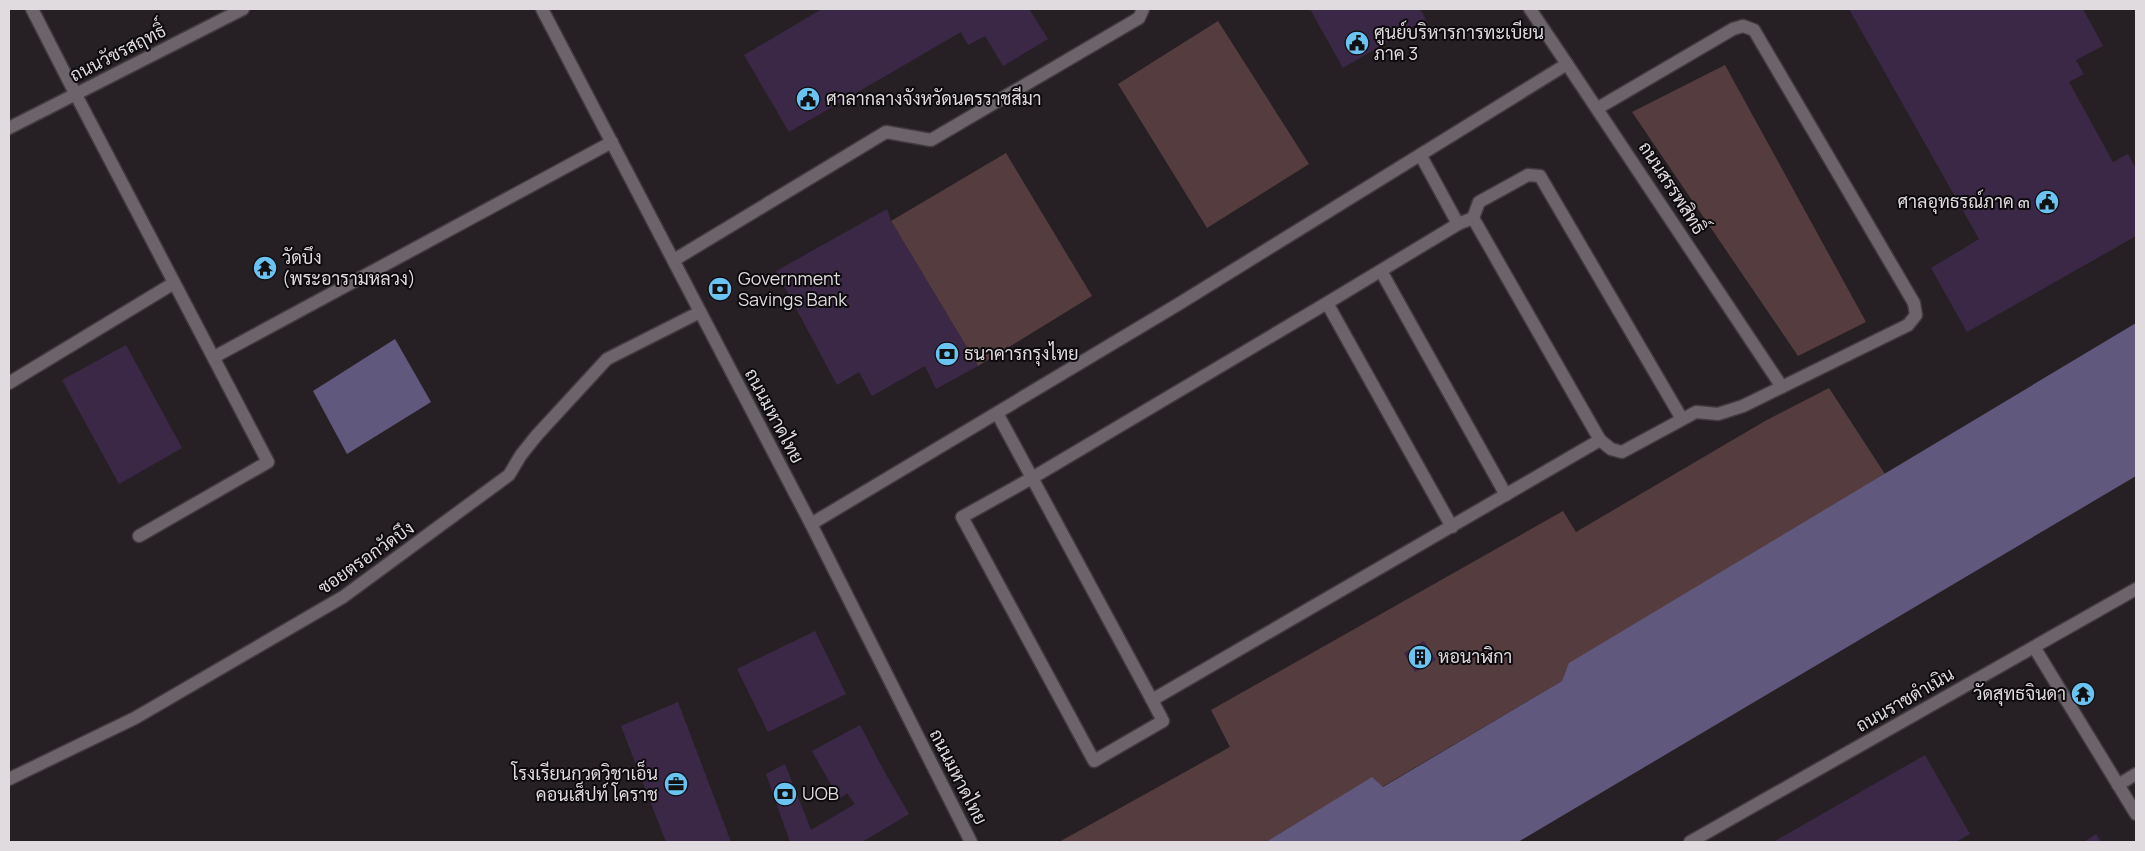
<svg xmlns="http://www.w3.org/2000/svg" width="2145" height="851" viewBox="0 0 2145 851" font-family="Manrope,Sarabun,sans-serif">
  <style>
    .green { fill: #553c3f }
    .water { fill: #60597d }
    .building { fill: #3b2846 }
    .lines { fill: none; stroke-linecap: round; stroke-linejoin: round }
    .lane-casing { stroke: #413b40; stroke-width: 15 }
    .street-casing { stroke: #413b40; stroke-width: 15 }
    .secondary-casing { stroke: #413b40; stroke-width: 15 }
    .lane { stroke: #6c646a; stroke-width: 12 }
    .street { stroke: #6c646a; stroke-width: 12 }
    .secondary { stroke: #6c646a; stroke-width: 12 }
    .labels { text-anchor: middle; stroke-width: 4; stroke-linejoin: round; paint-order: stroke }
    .poi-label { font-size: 18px; fill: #dfdbde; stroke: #0d0a0d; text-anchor: start }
    .street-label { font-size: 18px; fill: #dfdbde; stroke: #0d0a0d }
  </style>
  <rect width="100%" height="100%" fill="#262025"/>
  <g class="green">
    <polygon points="1218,21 1309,164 1207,228 1118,84"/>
    <polygon points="1725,65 1866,322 1798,356 1632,112"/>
    <polygon points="1006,153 1092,296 978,366 891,221"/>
    <polygon points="1829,388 1885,474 1570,663 1562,681 1382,787 1372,778 1266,842 1059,842 1230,747 1211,710 1563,511 1576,532 1765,421"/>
  </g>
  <g class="water">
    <polygon points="2136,323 2136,476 1518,842 1266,842 1372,777 1383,787 1562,681 1569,663"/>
    <polygon points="395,339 431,402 347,454 313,391"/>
  </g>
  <g class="building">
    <polygon points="822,9 1029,9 1048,39 1003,66 985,36 968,45 961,32 789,132 744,55"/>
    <polygon points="1310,9 1420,9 1426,19 1343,68"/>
    <polygon points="1849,9 2083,9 2103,46 2076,60 2084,74 2069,82 2113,162 2128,154 2136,169 2136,236 1967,332 1931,268 1979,239"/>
    <polygon points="887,209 891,221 978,366 936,389 925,366 872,396 859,372 837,385 776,271"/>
    <polygon points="126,345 182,448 119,484 62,380"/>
    <polygon points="815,631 846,694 768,732 737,669"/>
    <polygon points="1424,641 1436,660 1415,672 1404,653"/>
    <polygon points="678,702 731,842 666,842 621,726"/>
    <polygon points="860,725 884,771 909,814 862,842 790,842 766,774 785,764 811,830 855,804 847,793 839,799 812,751"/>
    <polygon points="1925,755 1970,834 1956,842 1773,842"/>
    <polygon points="2096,834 2101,842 2084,842"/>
  </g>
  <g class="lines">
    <g class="lane-casing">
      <g id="lane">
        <polyline points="76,95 268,462 139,536"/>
        <polyline points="1598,108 1733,29 1743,26 1754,30 1914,303 1916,315 1908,325 1743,406 1718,414 1696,412 1622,452 1611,449 1600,440"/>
        <polyline points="1421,156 1458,224"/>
        <polyline points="1473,218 1479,202 1528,175 1540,176 1682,419"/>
        <polyline points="674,260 886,132 931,140 1139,18 1143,9"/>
        <polyline points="1381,271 1506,495"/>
        <polyline points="1327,303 1032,478 962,517 1094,761 1163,721 1152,700 1600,440 1473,218 1458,224 1327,303 1452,527"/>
        <polyline points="214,357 612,142"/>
        <polyline points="9,383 174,283"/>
        <polyline points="997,413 1152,700"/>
        <polyline points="811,524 1177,305 1567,64 1782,387"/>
        <polyline points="2034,647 2136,814"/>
        <polyline points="2118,785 2136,774"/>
      </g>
    </g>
    <g class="street-casing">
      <g id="street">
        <polyline points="32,9 76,95"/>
        <polyline points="9,779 135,718 343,597 509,475 521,455 537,435 607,359 700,312"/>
      </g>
    </g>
    <g class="secondary-casing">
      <g id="secondary">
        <polyline points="542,9 811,524 971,842"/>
        <polyline points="1530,9 1567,64"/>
        <polyline points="9,128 243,9"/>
        <polyline points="1690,842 2136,589"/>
      </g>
    </g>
    <use href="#lane" class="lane"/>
    <use href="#street" class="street"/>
    <use href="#secondary" class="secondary"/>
  </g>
  <defs>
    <g id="civic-disc" transform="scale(1.25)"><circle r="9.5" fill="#6bc3f2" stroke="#0d0a0d"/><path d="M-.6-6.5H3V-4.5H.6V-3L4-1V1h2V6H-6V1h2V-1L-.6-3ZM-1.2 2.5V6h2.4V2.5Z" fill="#111"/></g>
    <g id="temple-disc" transform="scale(1.25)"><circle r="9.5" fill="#6bc3f2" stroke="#0d0a0d"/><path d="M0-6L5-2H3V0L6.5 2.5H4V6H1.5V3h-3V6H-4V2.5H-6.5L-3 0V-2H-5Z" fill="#111"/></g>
    <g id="bank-disc" transform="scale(1.25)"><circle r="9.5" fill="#6bc3f2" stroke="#0d0a0d"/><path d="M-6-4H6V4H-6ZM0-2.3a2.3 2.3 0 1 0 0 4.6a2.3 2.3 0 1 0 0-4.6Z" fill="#111"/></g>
    <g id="building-disc" transform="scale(1.25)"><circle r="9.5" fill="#6bc3f2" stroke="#0d0a0d"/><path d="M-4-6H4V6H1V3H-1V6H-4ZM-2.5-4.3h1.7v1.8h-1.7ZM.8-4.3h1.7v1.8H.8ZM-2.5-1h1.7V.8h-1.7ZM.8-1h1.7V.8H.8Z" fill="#111"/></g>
    <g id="office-disc" transform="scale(1.25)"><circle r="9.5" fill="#6bc3f2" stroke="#0d0a0d"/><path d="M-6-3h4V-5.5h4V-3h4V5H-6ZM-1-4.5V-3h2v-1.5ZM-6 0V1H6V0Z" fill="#111"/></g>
  </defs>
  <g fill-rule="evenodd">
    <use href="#civic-disc" x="1357" y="43"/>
    <use href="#civic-disc" x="808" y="99"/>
    <use href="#civic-disc" x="2047" y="202"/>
    <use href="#temple-disc" x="265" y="268"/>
    <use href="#bank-disc" x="720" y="289"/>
    <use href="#bank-disc" x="947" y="354"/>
    <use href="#building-disc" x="1420" y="657"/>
    <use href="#temple-disc" x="2083" y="694"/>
    <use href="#office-disc" x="676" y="784"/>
    <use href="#bank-disc" x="785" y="794"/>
  </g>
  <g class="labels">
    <g class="poi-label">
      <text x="1374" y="39">ศูนย์บริหารการทะเบียน<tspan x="1374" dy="21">ภาค 3</tspan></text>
      <text x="826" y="105">ศาลากลางจังหวัดนครราชสีมา</text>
      <text x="2030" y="208" text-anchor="end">ศาลอุทธรณ์ภาค ๓</text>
      <text x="282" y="264">วัดบึง<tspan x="282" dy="21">(พระอารามหลวง)</tspan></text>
      <text x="738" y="285">Government<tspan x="738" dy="21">Savings Bank</tspan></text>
      <text x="964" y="360">ธนาคารกรุงไทย</text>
      <text x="1438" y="663">หอนาฬิกา</text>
      <text x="2066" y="700" text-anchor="end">วัดสุทธจินดา</text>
      <text x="658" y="780" text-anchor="end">โรงเรียนกวดวิชาเอ็น<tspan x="658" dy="21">คอนเส็ปท์ โคราช</tspan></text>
      <text x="802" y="800">UOB</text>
    </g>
    <g class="street-label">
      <text transform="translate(118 53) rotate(-27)" y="6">ถนนวัชรสฤทธิ์</text>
      <text transform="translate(1672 188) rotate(57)" y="6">ถนนสรรพสิทธิ์</text>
      <text transform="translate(774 416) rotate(62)" y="6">ถนนมหาดไทย</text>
      <text transform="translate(366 558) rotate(-35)" y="6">ซอยตรอกวัดบึง</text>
      <text transform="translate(1905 700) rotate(-30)" y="6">ถนนราชดำเนิน</text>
      <text transform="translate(958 777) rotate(63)" y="6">ถนนมหาดไทย</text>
    </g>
  </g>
  <rect width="2145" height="851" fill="none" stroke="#dfdbde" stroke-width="20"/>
</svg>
